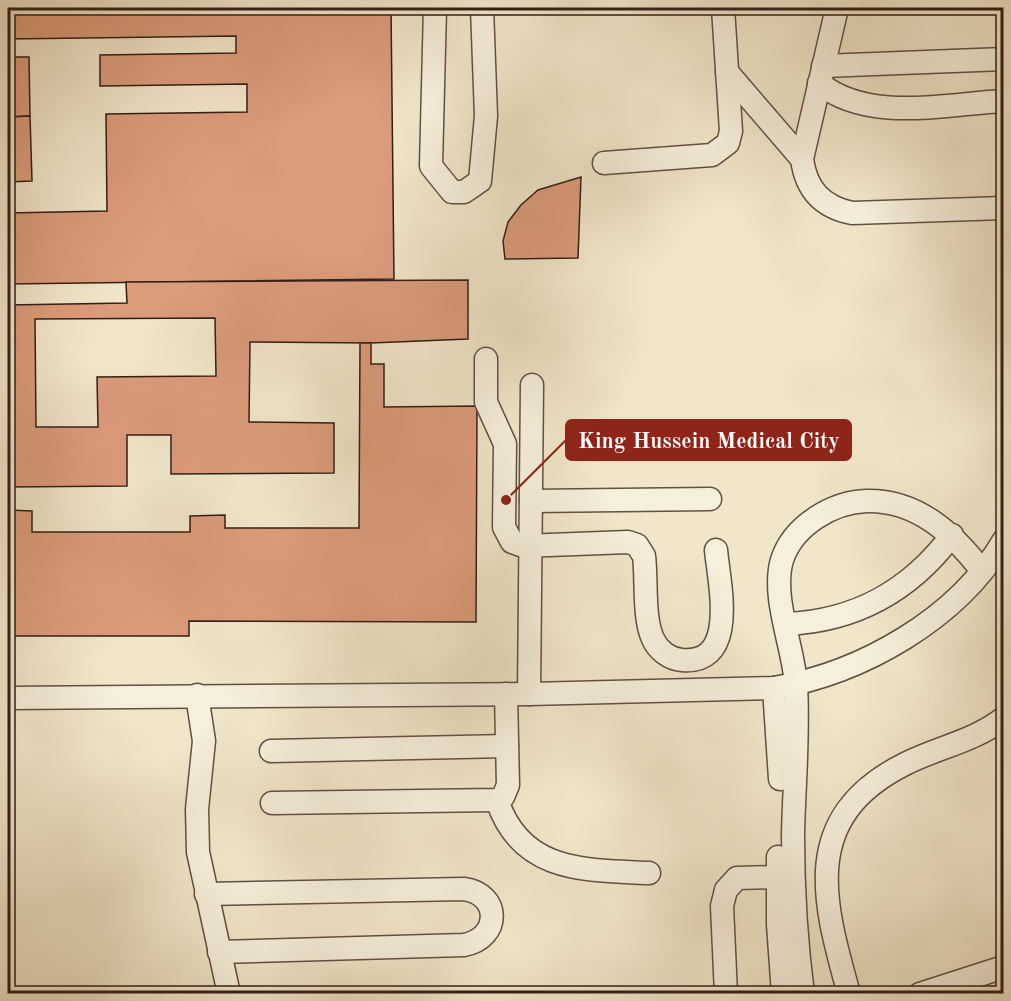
<svg xmlns="http://www.w3.org/2000/svg" width="1011" height="1001" viewBox="0 0 1011 1001" font-family="'Old Standard TT',serif">
  <style>
    .building { fill: #dc9b7b; stroke: #311e18; stroke-width: 1.5; fill-rule: evenodd }
    .lines { fill: none; stroke-linecap: round; stroke-linejoin: round }
    .minor-casing { stroke: #615044; stroke-width: 25 }
    .minor { stroke: #f6efdc; stroke-width: 22 }
    .leader { fill: none; stroke: #8f2418; stroke-width: 2 }
    .callout-dot { fill: #8f2418; stroke: #f6efdc; stroke-width: 2 }
    .callout { fill: #8f2418; stroke: #8f2418; stroke-width: 2 }
    .callout-label { font-size: 22px; text-anchor: middle; font-weight: bold; fill: #fff }
  </style>
  <rect width="100%" height="100%" fill="#f1e6c9"/>
  <filter id="stains"><feTurbulence type="fractalNoise" baseFrequency=".00333" numOctaves="4"/><feColorMatrix values="0 0 0 0 .2 0 0 0 0 .09 0 0 0 0 .02 0 0 0 .5 -.17"/></filter>
  <radialGradient id="worn" r=".72"><stop offset=".6" stop-color="#630" stop-opacity="0"/><stop offset="1" stop-color="#630" stop-opacity=".3"/></radialGradient>
  <g class="building">
    <polygon points="8,8 391,8 394,279 8,284 8,213 107,211 106,114 247,112 247,84 100,86 100,55 236,53 236,36 8,39"/>
    <polygon points="8,57 29,57 30,116 8,117"/>
    <polygon points="30,116 32,181 8,182 8,117"/>
    <polygon points="581,177 578,258 505,259 503,241 508,222 521,205 538,190"/>
    <path d="M468,280V339L371,343L250,342L249,422L334,423V473L171,474V435H127V486L8,487V305L127,303L126,282ZM215,318L216,376L97,377L98,427H36L35,319Z"/>
    <polygon points="360,343 371,343 371,364 384,364 384,407 477,406 476,622 189,621 189,636 8,636 8,510 32,511 32,532 190,532 190,516 225,515 225,528 359,528"/>
  </g>
  <g class="lines">
    <g class="minor-casing">
      <g id="minor">
        <polyline points="435,8 431,166 452,192 464,192 480,181 486,116 482,8"/>
        <path d="M837,8L802,159C806,189 822,207 852,213L1004,208"/>
        <polyline points="823,66 1004,59"/>
        <polyline points="727,72 802,159"/>
        <path d="M819,83C868,123 945,104 1004,101"/>
        <polyline points="604,163 712,155 728,143 731,131 723,8"/>
        <path d="M486,359V402L505,444L504,527L512,542L523,546L628,542L637,545L644,556C647,580 643,618 653,639C658,650 669,659 682,660C739,665 719,583 716,550"/>
        <polyline points="531,501 710,499"/>
        <path d="M786,624C856,621 910,591 952,535"/>
        <polyline points="774,688 780,779"/>
        <polyline points="529,694 532,385"/>
        <polyline points="197,695 204,741 197,809 198,852 229,994"/>
        <path d="M8,698L529,694L774,688C862,673 958,619 1004,540"/>
        <polyline points="271,751 507,746"/>
        <path d="M497,800C521,873 585,870 649,873"/>
        <polyline points="272,803 497,800 503,797 508,785 506,694"/>
        <polyline points="778,857 778,924 783,994"/>
        <path d="M206,894L464,889C501,894 501,938 464,945L219,952"/>
        <polyline points="726,994 722,906 726,890 737,878 778,877"/>
        <path d="M803,994C796,941 793,888 793,835C794,785 799,735 796,685C794,648 771,597 782,560C793,526 832,502 867,501C917,500 953,533 982,571"/>
        <path d="M849,994C823,901 799,817 905,764C938,747 973,742 1004,718"/>
        <polyline points="920,994 1004,967"/>
      </g>
    </g>
    <use href="#minor" class="minor"/>
  </g>
  <path class="leader" d="M506 500L566 440"/>
  <circle class="callout-dot" cx="506" cy="500" r="6"/>
  <rect class="callout" x="566" y="420" width="285" height="40" rx="6"/>
  <g class="callout-label">
    <text x="709" y="448">King Hussein Medical City</text>
  </g>
  <rect width="1011" height="1001" fill="none" stroke="#f1e6c9" stroke-width="30"/>
  <rect x="9" y="9" width="993" height="983" fill="none" stroke="#311e18" stroke-width="3"/>
  <rect x="15" y="15" width="981" height="971" fill="none" stroke="#311e18" stroke-width="1.5"/>
  <rect width="100%" height="100%" filter="url(#stains)"/>
  <rect width="100%" height="100%" fill="url(#worn)"/>
</svg>
